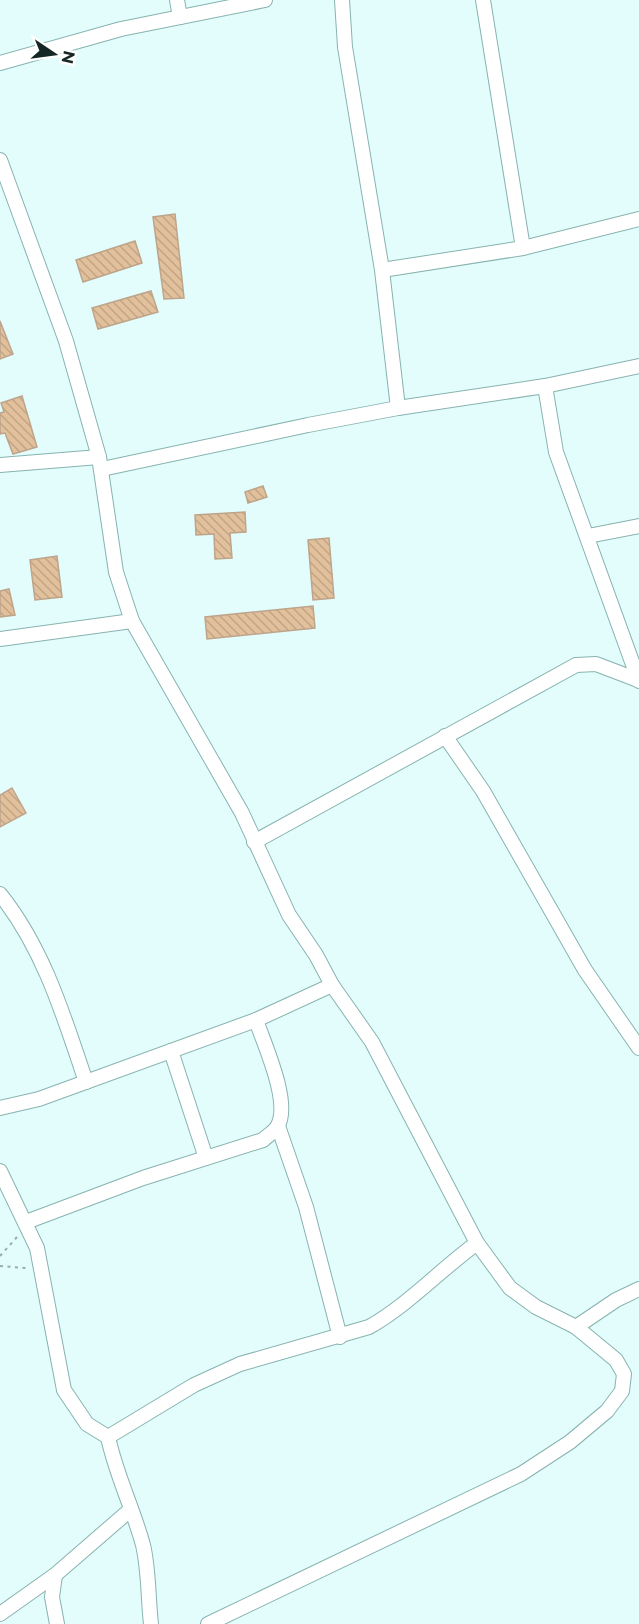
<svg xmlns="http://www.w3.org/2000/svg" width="639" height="1624" viewBox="0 0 639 1624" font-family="Montserrat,sans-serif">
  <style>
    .building { fill: url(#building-back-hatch); stroke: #bda48a; stroke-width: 1.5 }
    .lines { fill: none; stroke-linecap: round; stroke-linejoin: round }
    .minor-casing { stroke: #87b3b0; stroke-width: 16 }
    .path { stroke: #95adab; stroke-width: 2; stroke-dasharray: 3 4.5; stroke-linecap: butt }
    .minor { stroke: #fff; stroke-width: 14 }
  </style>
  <defs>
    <pattern id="building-back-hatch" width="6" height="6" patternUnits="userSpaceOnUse" patternTransform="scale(1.5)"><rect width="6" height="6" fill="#e2c09c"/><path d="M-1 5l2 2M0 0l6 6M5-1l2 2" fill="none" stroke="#c1a586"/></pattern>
  </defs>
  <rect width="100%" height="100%" fill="#e2fdfb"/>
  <g class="building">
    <polygon points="175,214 184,298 164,299 153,217"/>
    <polygon points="135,241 142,263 83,282 76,260"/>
    <polygon points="151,291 158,312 98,329 92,308"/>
    <polygon points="0,321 13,354 0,359"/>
    <polygon points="22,396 37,447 13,454 5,433 0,434 0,413 4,412 1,403"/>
    <polygon points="263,486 267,497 248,503 245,492"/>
    <polygon points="245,512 246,532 230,533 232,558 215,559 214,534 196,535 195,515"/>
    <polygon points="329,538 334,598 313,600 308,540"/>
    <polygon points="57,556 62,597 35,600 30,560"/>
    <polygon points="9,589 15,615 0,617 0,591"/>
    <polygon points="313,606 315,628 207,639 205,617"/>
    <polygon points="12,788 26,813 0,827 0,795"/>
  </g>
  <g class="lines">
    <g class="minor-casing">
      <g id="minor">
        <polyline points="177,0 180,17"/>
        <polyline points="342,0 345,47 382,270 398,408"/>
        <polyline points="483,0 523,248"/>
        <polyline points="0,63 121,29 265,0"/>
        <polyline points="0,160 66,341 99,457 116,572 132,621 242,813 289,915 316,955 332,985 372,1042 477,1243 510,1288 536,1307 576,1327 616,1360 624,1374 622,1391 607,1411 570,1442 521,1474 208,1624"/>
        <polyline points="382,270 523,248 639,219"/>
        <polyline points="545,386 556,452 639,681"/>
        <polyline points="0,465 99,457"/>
        <polyline points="102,469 308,425 398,408 545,386 639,366"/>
        <polyline points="588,536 639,526"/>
        <polyline points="0,639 132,621"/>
        <polyline points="445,736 483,791 585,970 639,1048"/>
        <polyline points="254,842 576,665 596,664 638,680"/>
        <path d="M0,894C44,949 64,1017 86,1082"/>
        <polyline points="171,1051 206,1158"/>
        <polyline points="0,1108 39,1099 256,1020 332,985"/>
        <polyline points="278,1126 306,1207 340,1337"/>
        <path d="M0,1171L37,1248L64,1390L87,1424L108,1437C116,1475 133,1508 143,1545C149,1570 148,1598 151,1624"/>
        <path d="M26,1222L143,1178L263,1140C267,1136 274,1132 277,1127C292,1104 264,1044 256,1020"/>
        <polyline points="576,1327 616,1300 639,1289"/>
        <path d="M108,1437L194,1385L240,1364L369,1327C408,1305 440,1270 477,1243"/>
        <polyline points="55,1575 52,1597 57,1624"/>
        <polyline points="0,1614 55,1575 130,1510"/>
      </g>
    </g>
    <g class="path">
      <polyline points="0,1256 17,1237"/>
      <polyline points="0,1266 26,1268"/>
    </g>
    <use href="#minor" class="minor"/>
  </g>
  <g transform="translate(54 54) rotate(103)" stroke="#ffffff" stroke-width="4.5" paint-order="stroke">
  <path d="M0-4.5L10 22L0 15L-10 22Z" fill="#142625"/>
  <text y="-9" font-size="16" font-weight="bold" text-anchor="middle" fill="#142625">N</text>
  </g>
</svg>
